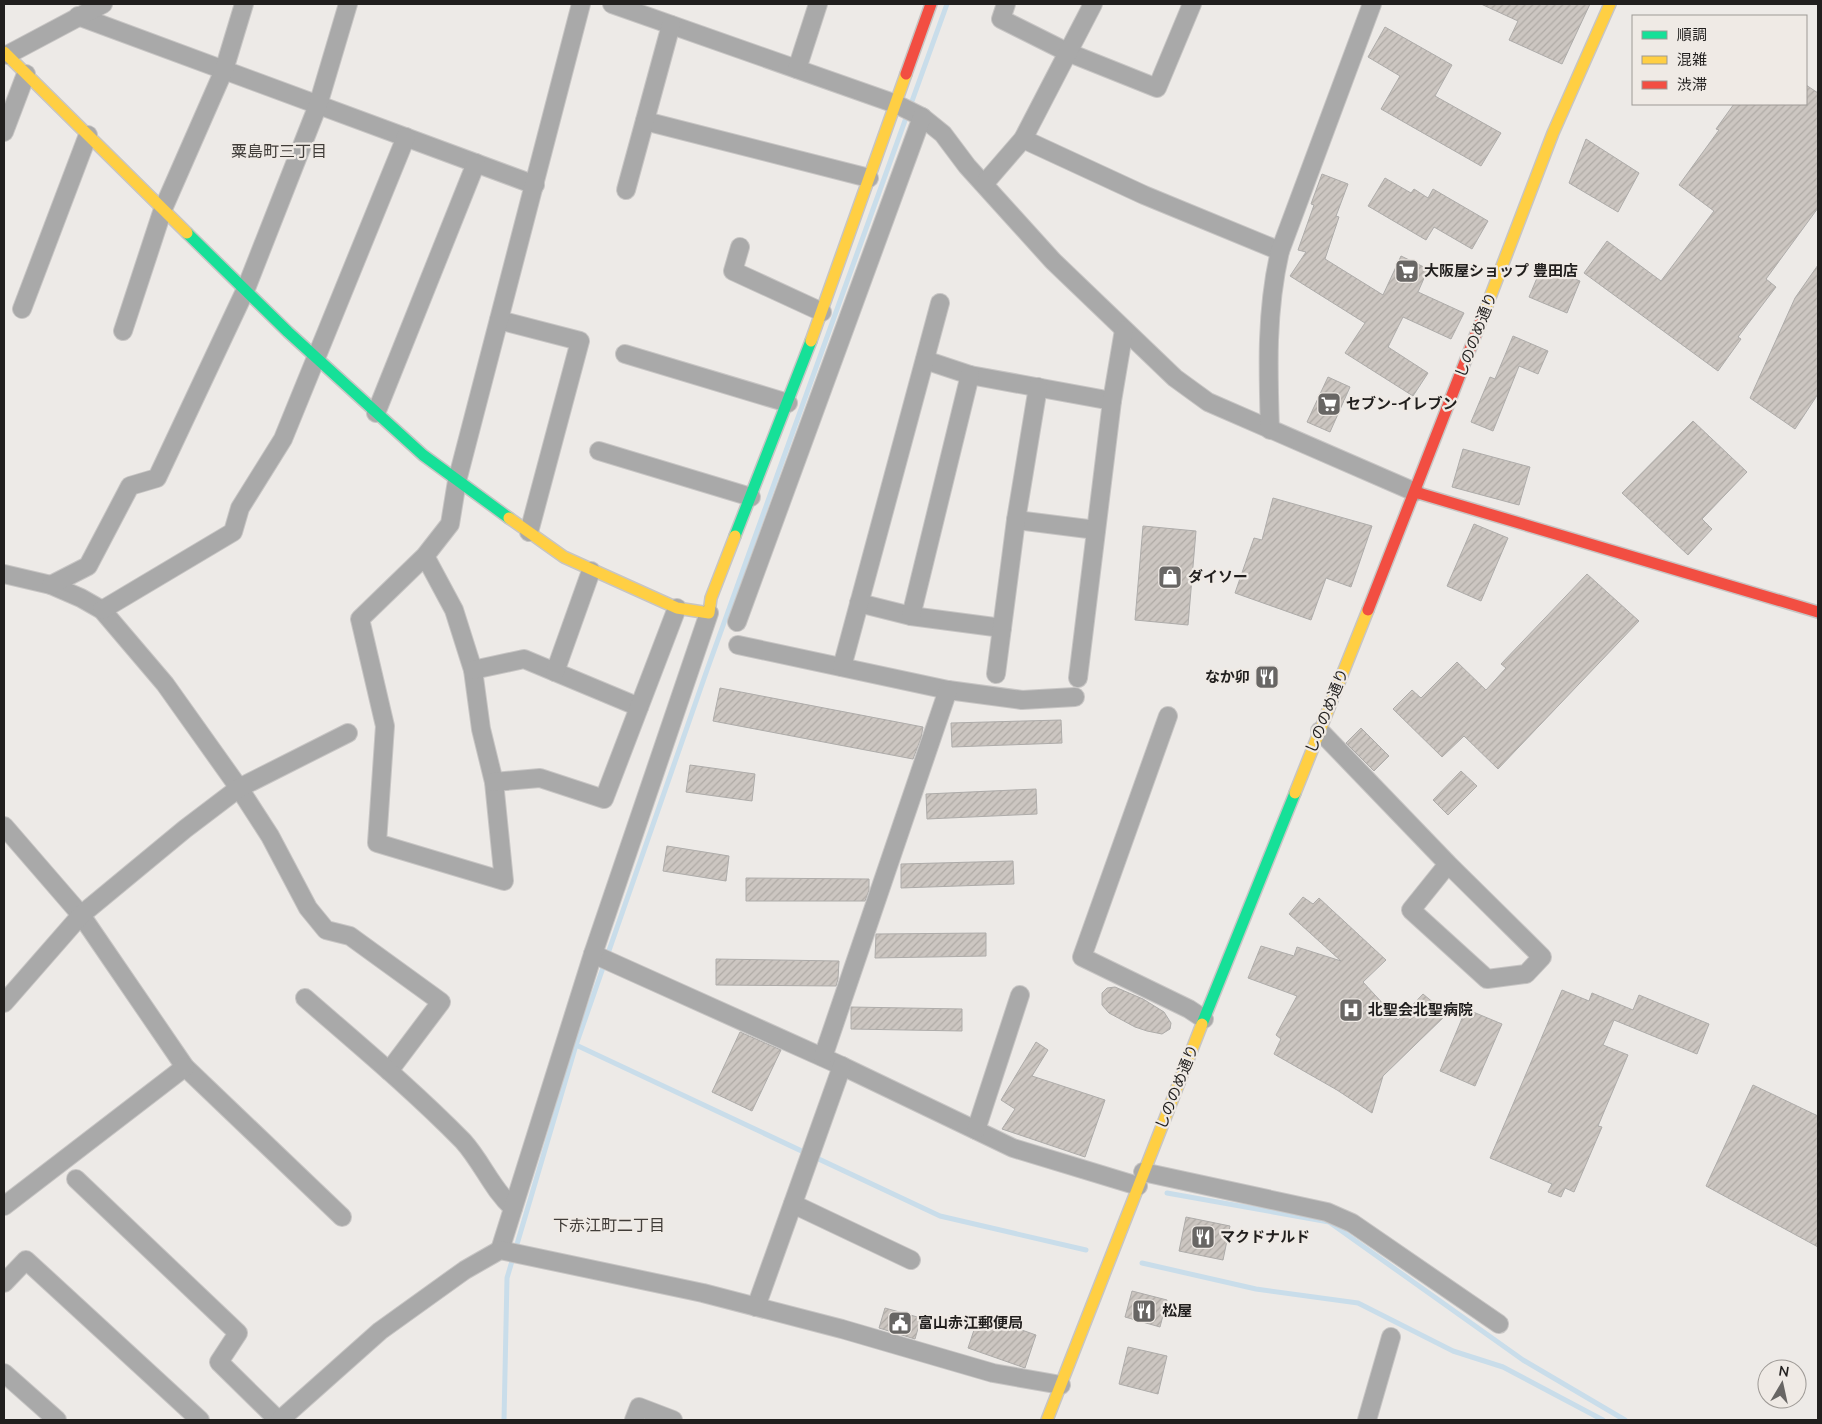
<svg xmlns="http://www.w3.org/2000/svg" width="1822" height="1424" viewBox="0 0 1822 1424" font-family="'Nunito Sans','Noto Sans JP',sans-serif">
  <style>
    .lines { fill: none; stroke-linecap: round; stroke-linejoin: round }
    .stream { stroke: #c9ddea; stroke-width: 5 }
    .building { fill: url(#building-hatch); stroke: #aeacaa }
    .street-casing { stroke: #c7c5c4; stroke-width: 20 }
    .fast-casing { stroke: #c7c5c4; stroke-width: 14 }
    .slow-casing { stroke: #c7c5c4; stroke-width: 14 }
    .jam-casing { stroke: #c7c5c4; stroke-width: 14 }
    .street { stroke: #a9a9a9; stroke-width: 18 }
    .fast { stroke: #16e098; stroke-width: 11 }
    .slow { stroke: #ffcf43; stroke-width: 11 }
    .jam { stroke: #f24e42; stroke-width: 11 }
    .labels { text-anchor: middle; stroke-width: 4.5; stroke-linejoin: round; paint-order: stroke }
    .poi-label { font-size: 15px; font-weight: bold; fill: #211f1e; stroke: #efeae5; text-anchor: start }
    .street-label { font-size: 15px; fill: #211f1e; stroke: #efeae5 }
    .neighbourhood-label { font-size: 16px; fill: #413d39; stroke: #efeae5 }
  </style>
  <defs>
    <pattern id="building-hatch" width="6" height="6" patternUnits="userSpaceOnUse" patternTransform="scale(1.25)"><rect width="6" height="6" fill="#ccc6c1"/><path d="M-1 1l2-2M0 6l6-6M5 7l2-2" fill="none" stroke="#afaaa5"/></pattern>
  </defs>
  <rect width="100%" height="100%" fill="#edeae7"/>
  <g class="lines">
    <g class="stream">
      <polyline points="576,1045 940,1216 1086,1250"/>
      <polyline points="1167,1193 1329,1222 1523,1360 1625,1420"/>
      <polyline points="1142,1263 1256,1289 1358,1303 1453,1351 1503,1367 1603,1420"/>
      <polyline points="504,1420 507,1278 576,1045 707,670 947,4"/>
    </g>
  </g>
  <g class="building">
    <polygon points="1481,4 1590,4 1562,64 1509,40 1518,21"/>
    <polygon points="1385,27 1452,65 1435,96 1501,133 1481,166 1381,109 1400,76 1368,57"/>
    <polygon points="1806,85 1818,93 1818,208 1766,279 1776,287 1738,337 1741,339 1718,371 1584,273 1607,241 1661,281 1714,211 1679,185 1719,130 1716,129 1734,104 1806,104"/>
    <polygon points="1586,139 1639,173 1618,212 1569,183"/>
    <polygon points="1322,174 1348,184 1336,216 1339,217 1325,259 1383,295 1401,256 1428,269 1418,292 1464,313 1451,339 1403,317 1388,347 1428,373 1413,396 1345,353 1365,323 1290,276 1306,252 1298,250 1314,205 1311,204"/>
    <polygon points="1385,178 1411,193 1414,189 1428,198 1433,189 1488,221 1472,249 1434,227 1426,240 1368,206"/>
    <polygon points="1818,265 1818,394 1795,429 1750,398 1795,298"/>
    <polygon points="1542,266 1580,281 1567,313 1529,297"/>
    <polygon points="1513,336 1548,351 1538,374 1519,366 1493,431 1471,422 1490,377 1495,379"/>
    <polygon points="1328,377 1350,387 1330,432 1307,422"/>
    <polygon points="1693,421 1747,472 1702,519 1712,529 1688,555 1622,493"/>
    <polygon points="1463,449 1530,467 1519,505 1452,487"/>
    <polygon points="1273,498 1372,526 1351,587 1326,578 1311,620 1235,593 1254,538 1262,540"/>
    <polygon points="1474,524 1508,538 1481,601 1447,586"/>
    <polygon points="1143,526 1196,531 1188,625 1135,620"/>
    <polygon points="1587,574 1639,621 1498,769 1464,736 1442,757 1393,709 1412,690 1421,698 1457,662 1486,690 1506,668 1501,664"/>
    <polygon points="720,688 923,727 921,738 913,759 713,721"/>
    <polygon points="1061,720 1062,743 952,747 951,723"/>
    <polygon points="1361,728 1389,756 1374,771 1346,743"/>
    <polygon points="690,765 755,774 752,801 686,792"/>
    <polygon points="1461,771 1477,786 1448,815 1433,800"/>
    <polygon points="1036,789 1037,814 927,819 926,794"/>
    <polygon points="667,846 729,856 726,881 663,871"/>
    <polygon points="1013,861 1014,884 901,888 901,864"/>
    <polygon points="746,878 869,879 869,890 865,901 746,901"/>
    <polygon points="1303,897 1313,904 1319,898 1386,960 1363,982 1398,1020 1423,994 1447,1014 1383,1076 1372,1113 1337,1090 1274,1054 1281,1039 1276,1035 1297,996 1248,978 1261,946 1294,956 1297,947 1341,961 1289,914"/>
    <polygon points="986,933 986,956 875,958 876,934"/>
    <polygon points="716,959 839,961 838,979 836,986 716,985"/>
    <polygon points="1115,987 1143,999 1164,1012 1171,1023 1170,1029 1162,1034 1147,1031 1135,1027 1109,1013 1102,1005 1102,993 1107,988"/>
    <polygon points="1562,990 1589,1001 1592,993 1633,1010 1639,995 1709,1024 1697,1054 1614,1020 1603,1045 1628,1055 1598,1126 1602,1127 1574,1192 1565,1188 1561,1197 1548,1192 1552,1184 1490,1158"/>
    <polygon points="851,1007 962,1009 962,1031 851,1029"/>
    <polygon points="1466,1009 1502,1024 1475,1086 1440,1071"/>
    <polygon points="740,1032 781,1050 752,1111 712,1092"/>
    <polygon points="1036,1042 1048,1050 1032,1076 1105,1100 1085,1157 1002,1129 1015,1109 1001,1100"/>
    <polygon points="1753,1085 1818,1116 1818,1247 1706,1186"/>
    <polygon points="1186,1217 1230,1226 1223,1260 1179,1251"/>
    <polygon points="1132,1291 1167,1300 1160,1327 1125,1317"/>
    <polygon points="885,1308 921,1318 915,1339 879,1328"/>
    <polygon points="979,1315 1036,1335 1025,1368 968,1348"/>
    <polygon points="1128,1347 1167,1356 1158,1394 1119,1384"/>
  </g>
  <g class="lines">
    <g class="street-casing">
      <g id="street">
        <polyline points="612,4 896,104 922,117 943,134 967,166 1053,261 1175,378 1208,402 1415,492"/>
        <polyline points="1006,4 1001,19 1067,52 1157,88 1192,4"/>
        <polyline points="78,16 535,185"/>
        <polyline points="7,55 103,4"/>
        <polyline points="797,69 818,4"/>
        <polyline points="645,121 869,178"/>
        <polyline points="4,132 26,74"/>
        <polyline points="1023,139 1144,195 1280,251"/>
        <polyline points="984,184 1023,139 1093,4"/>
        <polyline points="626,190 671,25"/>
        <polyline points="740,247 733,271 822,312"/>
        <polyline points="22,309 88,135"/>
        <polyline points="499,320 580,341 529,532"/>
        <polyline points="123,331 163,209 224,70 244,4"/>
        <polyline points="625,354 788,403"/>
        <polyline points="925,360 970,375 1112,401"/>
        <polyline points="376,413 476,163"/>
        <path d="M1270,430C1268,369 1266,311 1280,251L1372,4"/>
        <polyline points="599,451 751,497"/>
        <polyline points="1016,520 1096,530"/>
        <polyline points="425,556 454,610 473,670 481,729 494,782 504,881 377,843 385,726 360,619 425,556 450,524 457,481 581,4"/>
        <polyline points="4,574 51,585 81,598 102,610 165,684 239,788 270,836 308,908 326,930 350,936 441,1002 389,1071"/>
        <polyline points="51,585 88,566 130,486 157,478 245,291 318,105 348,4"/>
        <polyline points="859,603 911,616 1002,628"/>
        <polyline points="102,610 233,532 240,508 283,439 406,137"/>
        <polyline points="911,616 970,375"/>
        <polyline points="737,622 922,117"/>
        <polyline points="738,645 948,690 1022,700 1075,697"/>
        <polyline points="842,667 940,303"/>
        <polyline points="473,670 524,659 639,707"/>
        <polyline points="555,672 591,571"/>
        <polyline points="996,674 1016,520 1038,387"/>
        <polyline points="1078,678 1112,401 1124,330"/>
        <polyline points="1168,716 1082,957 1189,1009 1204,1019"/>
        <polyline points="1320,731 1448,864 1411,910 1487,979 1526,974 1542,957 1448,864"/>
        <polyline points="494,782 540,778 604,799 677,608"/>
        <polyline points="4,826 81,915 185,1067 342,1217"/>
        <polyline points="593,954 842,1066 1013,1148 1138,1186"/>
        <path d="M305,998C359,1045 413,1090 463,1141C482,1162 492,1189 513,1208"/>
        <polyline points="4,1003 81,915 185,829 239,788 348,733"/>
        <polyline points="823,1057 948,690"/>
        <polyline points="976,1130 1020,995"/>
        <polyline points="1143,1172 1327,1212 1352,1223 1499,1324"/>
        <polyline points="76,1179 238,1333 219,1362 278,1420"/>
        <polyline points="793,1204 911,1260"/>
        <polyline points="4,1206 185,1067"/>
        <polyline points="500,1250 593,954 709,613"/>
        <polyline points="4,1283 26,1260 200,1420"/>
        <polyline points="756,1307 842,1066"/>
        <polyline points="4,1373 57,1420"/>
        <polyline points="280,1420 380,1331 465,1270 500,1250 703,1293 842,1329 993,1373 1061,1385"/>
        <polyline points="634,1420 639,1407 673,1420"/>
        <polyline points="1367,1420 1391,1337"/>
      </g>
    </g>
    <g class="fast-casing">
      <g id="fast">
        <polyline points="187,233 288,332 423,455 509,518"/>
        <polyline points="735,536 811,341"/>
        <polyline points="1202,1024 1295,793"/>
      </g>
    </g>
    <g class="slow-casing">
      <g id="slow">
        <polyline points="4,52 187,233"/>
        <polyline points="1481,321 1553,133 1610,4"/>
        <polyline points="811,341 906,74"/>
        <polyline points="509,518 564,557 677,608 709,613 711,598 735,536"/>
        <polyline points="1295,793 1368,610"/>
        <polyline points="1047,1420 1202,1024"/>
      </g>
    </g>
    <g class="jam-casing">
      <g id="jam">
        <polyline points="906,74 931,4"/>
        <polyline points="1415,492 1818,612"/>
        <polyline points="1368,610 1481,321"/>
      </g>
    </g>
    <use href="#street" class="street"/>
    <use href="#fast" class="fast"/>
    <use href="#slow" class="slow"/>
    <use href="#jam" class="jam"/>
  </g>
  <defs>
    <g id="supermarket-square" transform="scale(1.25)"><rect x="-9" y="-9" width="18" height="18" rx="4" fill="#686664" stroke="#efeae5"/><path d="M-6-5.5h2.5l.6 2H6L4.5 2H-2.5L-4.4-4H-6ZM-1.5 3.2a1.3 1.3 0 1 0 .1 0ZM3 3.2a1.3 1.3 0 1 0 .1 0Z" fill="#fff"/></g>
    <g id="shop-square" transform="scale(1.25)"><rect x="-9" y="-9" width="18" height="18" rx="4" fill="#686664" stroke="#efeae5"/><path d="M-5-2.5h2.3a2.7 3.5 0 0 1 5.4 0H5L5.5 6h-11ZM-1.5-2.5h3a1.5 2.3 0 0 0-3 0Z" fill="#fff"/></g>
    <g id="restaurant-square" transform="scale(1.25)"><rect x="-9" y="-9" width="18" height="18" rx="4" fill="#686664" stroke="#efeae5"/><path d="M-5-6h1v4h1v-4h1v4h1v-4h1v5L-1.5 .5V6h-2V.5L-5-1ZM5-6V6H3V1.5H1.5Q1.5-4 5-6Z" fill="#fff"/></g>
    <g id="hospital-square" transform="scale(1.25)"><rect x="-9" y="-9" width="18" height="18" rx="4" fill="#686664" stroke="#efeae5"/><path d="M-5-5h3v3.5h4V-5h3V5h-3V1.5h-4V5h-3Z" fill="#fff"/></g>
    <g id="civic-square" transform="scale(1.25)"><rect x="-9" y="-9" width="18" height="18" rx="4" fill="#686664" stroke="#efeae5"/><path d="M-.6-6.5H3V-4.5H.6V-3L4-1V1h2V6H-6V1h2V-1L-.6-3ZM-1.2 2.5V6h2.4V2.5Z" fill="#fff"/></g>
  </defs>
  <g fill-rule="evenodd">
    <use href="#supermarket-square" x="1407" y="271"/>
    <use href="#supermarket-square" x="1329" y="404"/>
    <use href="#shop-square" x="1170" y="577"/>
    <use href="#restaurant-square" x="1267" y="677"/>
    <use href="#hospital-square" x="1351" y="1010"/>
    <use href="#restaurant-square" x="1203" y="1237"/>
    <use href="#restaurant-square" x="1144" y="1311"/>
    <use href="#civic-square" x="900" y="1323"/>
  </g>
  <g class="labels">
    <g class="poi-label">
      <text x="1424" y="276">大阪屋ショップ 豊田店</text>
      <text x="1346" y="409">セブン-イレブン</text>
      <text x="1188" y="582">ダイソー</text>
      <text x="1250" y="682" text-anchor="end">なか卯</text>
      <text x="1368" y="1015">北聖会北聖病院</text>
      <text x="1220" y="1242">マクドナルド</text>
      <text x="1162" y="1316">松屋</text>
      <text x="918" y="1328">富山赤江郵便局</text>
    </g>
    <g class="street-label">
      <text transform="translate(1476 335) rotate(-69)" y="5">しののめ通り</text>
      <text transform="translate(1327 711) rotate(-68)" y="5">しののめ通り</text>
      <text transform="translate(1177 1087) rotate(-68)" y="5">しののめ通り</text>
    </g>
    <g class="neighbourhood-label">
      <text x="279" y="157">粟島町三丁目</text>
      <text x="609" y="1231">下赤江町二丁目</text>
    </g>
  </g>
  <rect width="1822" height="1424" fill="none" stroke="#211f1e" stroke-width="10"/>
  <rect x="1632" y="15" width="175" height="90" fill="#efeae5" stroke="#9d9995"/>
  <rect x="1642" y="31" width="25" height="8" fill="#16e098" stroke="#9d9995"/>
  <text x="1677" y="40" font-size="15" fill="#211f1e">順調</text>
  <rect x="1642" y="56" width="25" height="8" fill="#ffcf43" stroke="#9d9995"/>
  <text x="1677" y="65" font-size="15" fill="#211f1e">混雑</text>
  <rect x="1642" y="81" width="25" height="8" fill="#f24e42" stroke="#9d9995"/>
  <text x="1677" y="90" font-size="15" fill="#211f1e">渋滞</text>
  <g transform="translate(1782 1384) rotate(9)"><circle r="24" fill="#efeae5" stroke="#9d9995"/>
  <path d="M0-4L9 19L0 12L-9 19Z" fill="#686664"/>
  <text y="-8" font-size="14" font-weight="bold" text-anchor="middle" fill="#211f1e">N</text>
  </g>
</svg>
